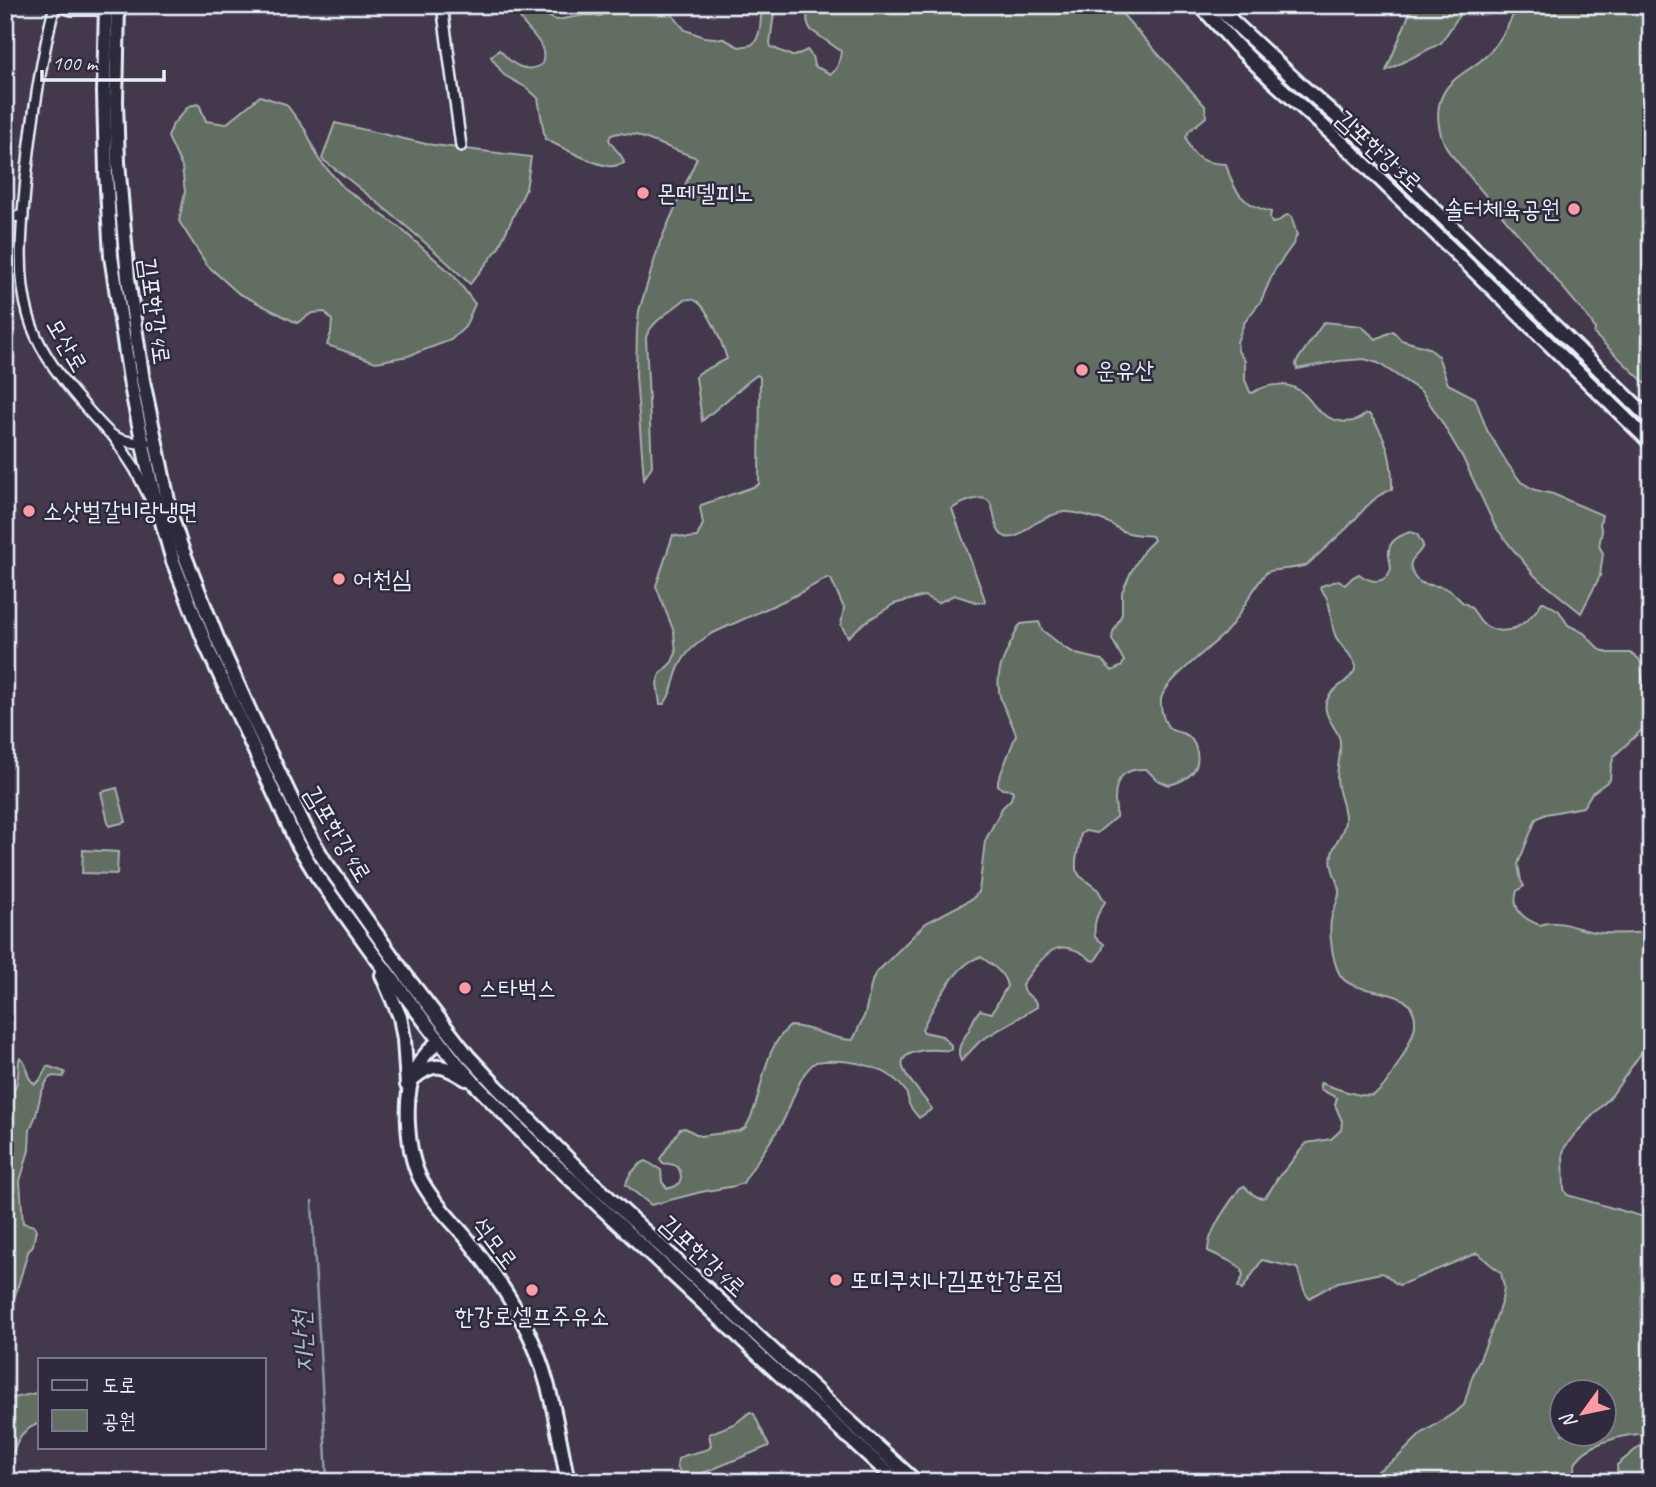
<svg xmlns="http://www.w3.org/2000/svg" width="1656" height="1487" viewBox="0 0 1656 1487" font-family="Caveat,'Poor Story',sans-serif">
  <style>
    .green { fill: #636e62; stroke: #a6b0ad; stroke-width: 2; fill-rule: evenodd }
    .lines { fill: none; stroke-linecap: round; stroke-linejoin: round }
    .stream { stroke: #8d9ead; stroke-width: 2.5 }
    .street-casing { stroke: #e8f1f8; stroke-width: 14 }
    .secondary-casing { stroke: #e8f1f8; stroke-width: 18 }
    .street { stroke: #2f2a3d; stroke-width: 9 }
    .secondary { stroke: #2f2a3d; stroke-width: 12 }
    .poi-dot { fill: #ff9aa2; stroke: #2f2a3d; stroke-width: 2.5 }
    .labels { text-anchor: middle; stroke-width: 5; stroke-linejoin: round; paint-order: stroke }
    .street-label { font-size: 24px; fill: #e8f1f8; stroke: #2f2a3d }
    .poi-label { font-size: 24px; fill: #e8f1f8; stroke: #2f2a3d; text-anchor: start }
    .water-label { font-size: 26px; font-style: italic; fill: #abbac6; stroke: #2f2a3d }
  </style>
  <rect width="100%" height="100%" fill="#44394c"/>
  <filter id="ink" filterUnits="userSpaceOnUse"><feTurbulence type="fractalNoise" baseFrequency=".0143" numOctaves="2"/><feDisplacementMap in="SourceGraphic" scale="14" xChannelSelector="R" yChannelSelector="G"/><feConvolveMatrix kernelMatrix="1 2 1 2 8 2 1 2 1" color-interpolation-filters="sRGB"/></filter>
  <g filter="url(#ink)">
    <g class="green">
      <path d="M532,5C542,7 547,19 557,20L585,15L601,16L605,13L609,5H664L685,30L704,37L724,39L739,47C740,47 750,45 751,45C762,39 761,16 761,5H775L770,43L771,47L792,56H795L807,50L812,56L814,66L831,74C838,70 840,59 841,51L811,30C806,22 806,14 810,5L1115,6L1205,106L1206,117L1189,131L1186,137C1192,161 1206,163 1226,164C1234,193 1242,204 1271,212L1270,218L1272,223L1277,222L1287,215L1291,216L1297,235L1293,244L1274,271L1261,301L1244,323L1237,342L1238,351L1245,361V380L1250,392L1252,393C1268,383 1289,381 1304,394C1310,400 1314,406 1319,411C1332,422 1353,427 1365,414H1369C1386,435 1393,462 1392,489L1378,496L1366,507L1347,528L1308,564C1296,570 1280,568 1267,572C1250,590 1242,616 1224,634C1210,648 1165,681 1161,699C1160,706 1163,719 1167,725C1171,733 1179,731 1185,734C1198,741 1201,762 1193,772C1187,779 1177,783 1169,785L1157,780L1146,769C1124,768 1115,778 1115,800C1115,806 1117,811 1116,817L1097,833L1085,831L1081,834L1076,860V870L1080,876L1098,890L1105,902C1097,914 1093,923 1095,937L1104,944L1102,950L1095,961L1091,960C1083,952 1065,943 1053,950C1043,956 1028,975 1022,985L1023,990L1037,1003V1007L980,1041L961,1061C955,1049 963,1040 969,1030C973,1022 974,1016 980,1010L992,1013L1007,986C1005,973 991,964 981,957C957,961 932,1009 922,1029L924,1032L942,1036L951,1045V1050C941,1051 930,1048 919,1051C885,1058 912,1081 922,1096C926,1100 929,1105 932,1109L919,1118C916,1114 911,1109 909,1104C908,1098 908,1094 904,1089C886,1064 845,1058 816,1062C799,1072 792,1105 782,1123C770,1143 755,1163 743,1183L735,1186L701,1192L651,1205L626,1185C627,1176 638,1164 646,1161L661,1170L662,1182L667,1188C675,1189 681,1183 681,1176C679,1163 673,1165 663,1163L660,1159L680,1129L685,1128L700,1136L739,1131L745,1128C765,1097 759,1052 790,1026C812,1026 831,1040 853,1040L865,1014L872,981L875,974L926,923L972,899L979,892L985,841L1002,808L1011,799L1013,792L1012,790L1002,789L998,785V781L1016,735C1013,723 1005,712 1001,700C992,669 1008,653 1018,627L1021,624L1039,622L1042,630L1065,648L1076,654L1102,660L1112,671L1122,666L1124,661L1112,639L1113,632L1122,614V592L1131,572L1144,550L1154,540L1152,536C1144,535 1134,535 1125,532C1120,530 1116,527 1111,524C1102,519 1075,511 1064,512C1054,513 1043,519 1034,524C1025,529 1018,540 1006,537C986,530 1004,489 971,500C965,502 957,505 952,509L985,600L984,602H976L954,595L938,603L924,596L894,604L864,623L848,637L841,625L844,608L831,579L827,578L794,596L711,634C692,646 681,657 675,678C672,688 671,695 664,704H660L657,683L660,674L672,662L676,653L674,632L656,586L673,535L687,538L697,537L703,524L700,507L701,505L756,486L759,484L760,377L757,375L749,381L702,421L696,377L699,373L727,359C723,345 708,307 696,301C691,298 689,299 684,300C671,311 652,321 646,337L652,466L644,479L636,376L637,330L639,311L660,242L697,158L636,135L618,133L611,135L609,139C612,148 623,154 624,163C619,165 614,167 608,166C589,163 562,147 545,139L538,98L527,88L504,75L491,57L499,50L501,51C511,64 526,75 542,64C549,43 529,34 520,18L523,11Z"/>
      <polygon points="1413,5 1466,5 1441,43 1386,71"/>
      <path d="M1517,5H1651V389L1594,334L1595,329L1591,321L1449,152C1436,131 1432,101 1452,82C1462,72 1476,66 1486,56C1501,41 1510,24 1517,5Z"/>
      <polygon points="260,96 286,104 306,131 319,160 343,187 399,227 454,276 475,304 465,327 451,340 408,356 376,362 327,345 331,333 332,320 325,312 312,313 297,323 238,293 207,265 179,221 185,192 182,167 168,137 173,124 189,106 199,104 206,121 226,124"/>
      <path d="M335,123L426,144L531,157L526,189L498,249L470,284C424,239 373,198 322,159Z"/>
      <polygon points="1324,322 1361,326 1376,339 1393,331 1401,340 1429,348 1438,356 1448,384 1475,398 1487,430 1507,463 1521,482 1535,490 1553,494 1602,515 1600,525 1602,531 1599,546 1603,553 1600,576 1581,613 1535,576 1511,547 1495,526 1463,458 1440,419 1422,392 1378,363 1364,359 1339,361 1297,369 1296,364 1297,361"/>
      <path d="M1410,532L1417,534L1423,545C1420,556 1406,558 1412,572C1418,590 1437,582 1449,590C1454,593 1457,597 1461,601C1464,604 1468,604 1470,607C1476,611 1477,620 1483,624C1507,641 1529,623 1542,602H1544L1559,611L1568,625L1584,633L1599,649L1608,653H1630L1639,659L1641,664L1645,699V724L1643,729L1614,756L1611,767L1610,780L1592,793L1583,807L1546,814L1536,819L1518,864L1521,881L1524,886L1517,891C1511,909 1523,919 1540,925C1558,918 1576,929 1594,932C1613,935 1632,933 1651,932V1043L1646,1046L1612,1095L1574,1135L1565,1147L1563,1153L1564,1189L1567,1195L1651,1219V1434C1628,1432 1570,1445 1574,1475L1580,1479L1596,1482H1339L1347,1477H1364L1373,1474L1397,1458L1421,1434L1457,1411L1464,1405L1472,1377L1490,1335L1502,1300L1504,1287L1501,1273L1477,1253L1400,1285C1392,1284 1390,1274 1381,1273L1338,1282L1309,1298C1301,1290 1302,1278 1297,1268L1262,1260L1242,1290L1238,1287L1243,1276L1242,1269L1234,1263L1208,1251C1208,1230 1229,1204 1240,1188L1244,1186C1269,1213 1268,1187 1281,1174C1290,1165 1297,1153 1307,1143L1331,1139L1341,1130L1342,1121L1335,1105L1337,1098L1320,1089V1084L1321,1083C1334,1088 1360,1098 1373,1095C1386,1091 1415,1037 1415,1024C1417,980 1352,1001 1339,973C1332,959 1328,930 1332,915C1334,907 1340,899 1339,890C1337,878 1329,868 1332,854C1334,842 1345,833 1345,820C1346,807 1337,793 1337,778C1337,766 1343,747 1339,737C1335,726 1323,715 1326,703C1330,687 1351,683 1356,667C1353,654 1340,647 1335,635C1329,619 1333,600 1320,589L1321,586L1339,580L1345,585L1353,577L1359,574C1371,583 1385,585 1391,569C1391,563 1388,557 1389,551C1389,540 1401,535 1410,532ZM1562,1392H1604V1434H1562Z"/>
      <polygon points="117,788 126,822 109,826 101,792"/>
      <polygon points="83,850 118,852 117,874 82,873"/>
      <path d="M20,1058C30,1064 23,1076 35,1084L40,1080L47,1066L65,1072L63,1077L53,1076L48,1079L41,1093L36,1115L30,1130L29,1150L20,1181L23,1223L34,1226L36,1230L33,1245L28,1252L15,1296H8L7,1294L10,1261L11,1217L5,1179V1100C19,1091 18,1074 19,1059Z"/>
      <path d="M40,1392V1423C22,1430 18,1437 12,1455L5,1459V1400Z"/>
      <polygon points="750,1412 754,1414 769,1446 684,1481 677,1466 678,1459 683,1456 709,1449 711,1445 709,1434 736,1423"/>
      <polygon points="1644,1443 1651,1443 1651,1482 1618,1482 1617,1465"/>
    </g>
    <g class="lines">
      <path class="stream" d="M312,1201C316,1295 323,1388 327,1482"/>
      <g class="street-casing">
        <g id="street">
          <path d="M55,5C40,62 32,120 26,179C22,224 16,273 29,317C38,349 60,378 82,403C88,410 108,434 115,437C124,442 136,443 146,443"/>
          <polyline points="58,5 71,10 106,10"/>
          <polyline points="442,5 461,146"/>
          <polyline points="5,217 23,216"/>
          <polyline points="114,437 135,469 152,502"/>
        </g>
      </g>
      <g class="secondary-casing">
        <g id="secondary">
          <polyline points="106,5 104,92 106,172 111,256 131,386 151,483 173,561 206,645 297,843 317,876 374,955 455,1061 476,1085 548,1158 778,1373 898,1482"/>
          <polyline points="118,5 116,102 118,162 128,278 143,381 171,515 181,546 217,638 251,714 306,829 324,860 409,980 468,1056 496,1086 581,1172 836,1409 916,1482"/>
          <polyline points="1200,5 1236,45 1272,80 1352,152 1651,443"/>
          <polyline points="1215,5 1302,86 1360,137 1651,420"/>
          <polyline points="382,975 400,1017 404,1039 407,1085"/>
          <path d="M439,1040C431,1049 421,1057 416,1069C402,1096 407,1156 422,1182C433,1202 450,1219 465,1236C487,1264 508,1293 524,1324C550,1372 557,1429 568,1482"/>
          <path d="M414,1078C435,1060 445,1066 466,1079"/>
        </g>
      </g>
      <use href="#street" class="street"/>
      <use href="#secondary" class="secondary"/>
    </g>
  </g>
  <g class="poi-dot">
    <circle cx="643" cy="193" r="7"/>
    <circle cx="1574" cy="209" r="7"/>
    <circle cx="1082" cy="370" r="7"/>
    <circle cx="29" cy="511" r="7"/>
    <circle cx="339" cy="579" r="7"/>
    <circle cx="465" cy="988" r="7"/>
    <circle cx="836" cy="1280" r="7"/>
    <circle cx="532" cy="1290" r="7"/>
  </g>
  <g class="labels">
    <g class="street-label">
      <text transform="translate(1379 151) rotate(43)" y="8">김포한강3로</text>
      <text transform="translate(155 311) rotate(82)" y="8">김포한강4로</text>
      <text transform="translate(67 345) rotate(60)" y="8">모산로</text>
      <text transform="translate(338 834) rotate(59)" y="8">김포한강4로</text>
      <text transform="translate(495 1243) rotate(53)" y="8">석모로</text>
      <text transform="translate(703 1256) rotate(43)" y="8">김포한강4로</text>
    </g>
    <g class="poi-label">
      <text x="657" y="201">몬떼델피노</text>
      <text x="1560" y="217" text-anchor="end">솔터체육공원</text>
      <text x="1096" y="378">운유산</text>
      <text x="43" y="519">소삿벌갈비랑냉면</text>
      <text x="353" y="587">어천심</text>
      <text x="479" y="996">스타벅스</text>
      <text x="850" y="1288">또띠쿠치나김포한강로점</text>
      <text x="532" y="1324" text-anchor="middle">한강로셀프주유소</text>
    </g>
    <g class="water-label">
      <text transform="translate(302 1342) rotate(-93)" y="9">지난천</text>
    </g>
  </g>
  <rect width="1656" height="1487" fill="none" stroke="#2f2a3d" stroke-width="28"/>
  <rect x="14" y="14" width="1628" height="1459" fill="none" stroke="#e8f1f8" stroke-width="2.5" filter="url(#ink)"/>
  <rect x="38" y="1358" width="228" height="91" fill="#2f2a3d" stroke="#797a88" stroke-width="2"/>
  <rect x="52" y="1380" width="35" height="10" fill="#2f2a3d" stroke="#797a88" stroke-width="2"/>
  <text x="102" y="1392" font-size="21" fill="#e8f1f8">도로</text>
  <rect x="52" y="1410" width="35" height="21" fill="#636e62" stroke="#797a88" stroke-width="2"/>
  <text x="102" y="1428" font-size="21" fill="#e8f1f8">공원</text>
  <g transform="translate(1583 1413) rotate(237)"><circle r="33" fill="#2f2a3d" stroke="#797a88" stroke-width="2"/>
  <path d="M0-5L12 26L0 18L-12 26Z" fill="#ff9aa2"/>
  <text y="-10" font-size="19" font-weight="bold" text-anchor="middle" fill="#e8f1f8">N</text>
  </g>
  <path d="M42 70v10h122v-10" fill="none" stroke="#e8f1f8" stroke-width="3.5"/>
  <text x="52" y="70" font-size="21" fill="#e8f1f8" stroke="#2f2a3d" stroke-width="5" paint-order="stroke">100 m</text>
</svg>
